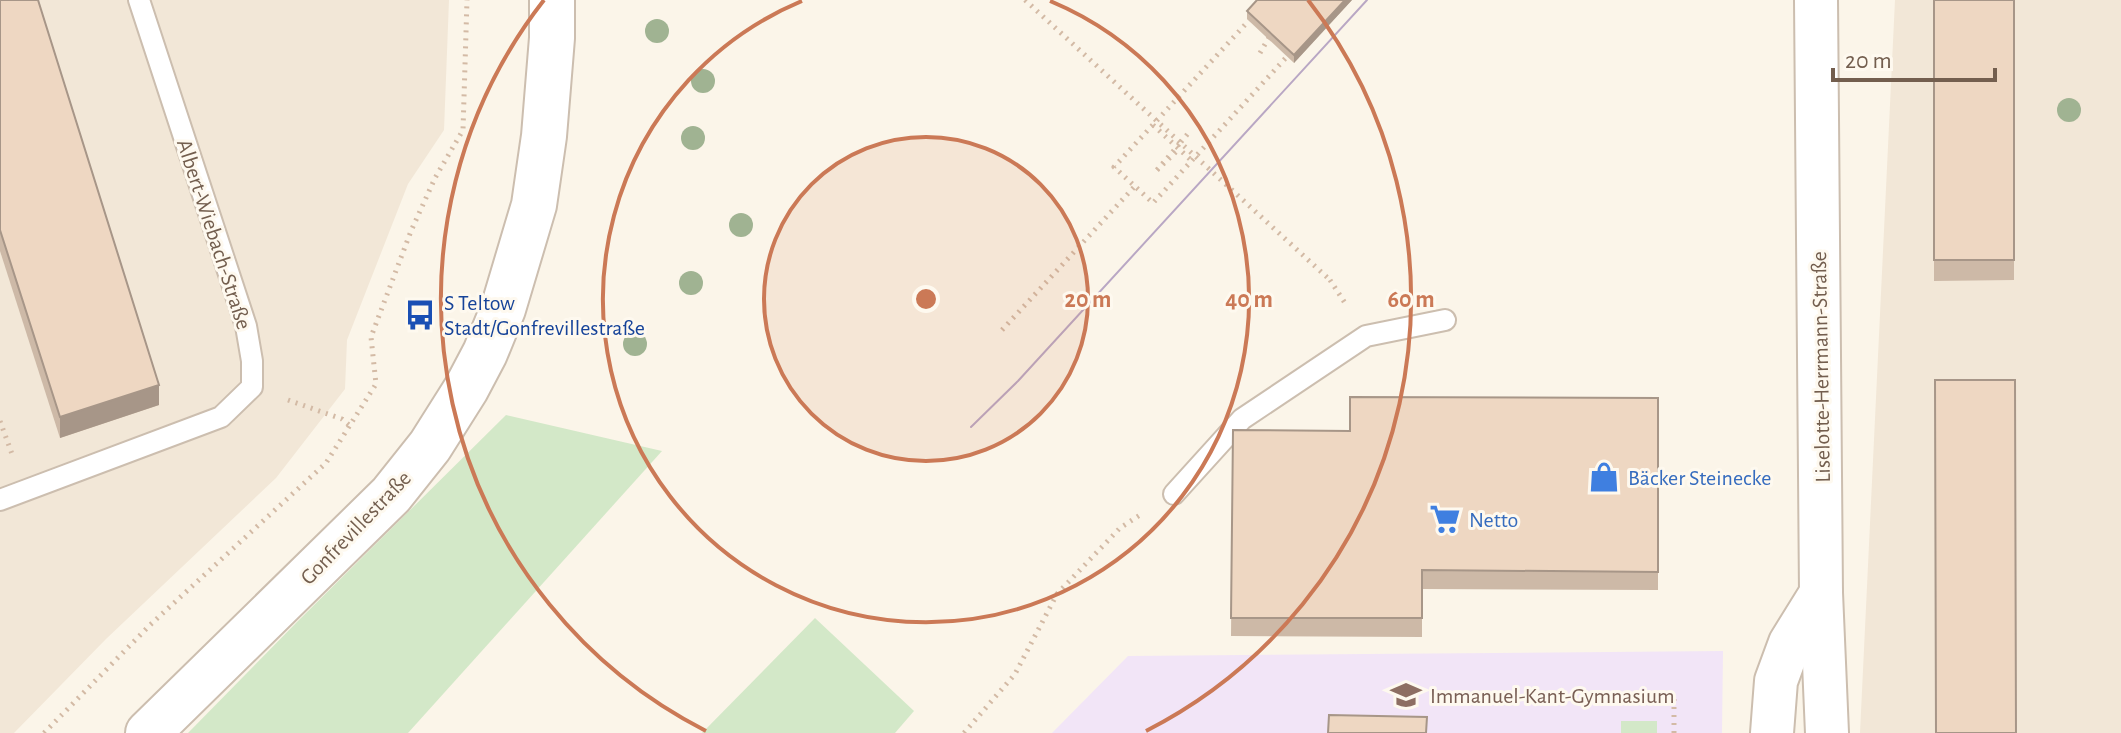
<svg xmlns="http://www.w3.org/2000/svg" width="2121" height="733" viewBox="0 0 2121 733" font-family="'Alegreya Sans',sans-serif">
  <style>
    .residential { fill: #f2e7d7 }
    .education { fill: #f2e5f7 }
    .green { fill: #d3e8c8 }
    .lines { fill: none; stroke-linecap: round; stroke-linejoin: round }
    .service-casing { stroke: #ccbeaf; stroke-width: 24 }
    .minor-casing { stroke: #ccbeaf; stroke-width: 46 }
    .tertiary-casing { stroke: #ccbeaf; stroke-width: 48 }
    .path { stroke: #d3baa5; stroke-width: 5; stroke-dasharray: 2 6; stroke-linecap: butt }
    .service { stroke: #fff; stroke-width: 20 }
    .minor { stroke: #fff; stroke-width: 42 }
    .tertiary { stroke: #fff; stroke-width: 44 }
    .tram { stroke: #b9a7c4; stroke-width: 2 }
    .path-bridge { stroke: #d3baa5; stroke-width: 5; stroke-dasharray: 2 6; stroke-linecap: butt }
    .tree { fill: #a0b392 }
    .wall { fill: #cdb9a7 }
    .shaded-wall { fill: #a79688 }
    .building { fill: #eed7c2; stroke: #a79688; stroke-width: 2 }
    .ring { fill: none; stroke: #cb7956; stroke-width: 4 }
    .labels { text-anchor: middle; stroke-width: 6; stroke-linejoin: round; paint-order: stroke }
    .street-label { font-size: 22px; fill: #735e4e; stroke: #fef9ef }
    .transit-label { font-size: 22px; fill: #164399; stroke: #fef9ef; text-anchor: start }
    .shop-label { font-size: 22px; fill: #366cbe; stroke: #fef9ef; text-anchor: start }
    .education-label { font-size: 22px; fill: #785e54; stroke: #fef9ef; text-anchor: start }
    .centre { fill: #cb7956; stroke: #fef9ef; stroke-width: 4 }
    .ring-label { font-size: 24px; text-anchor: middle; font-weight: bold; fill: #cb7956; stroke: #fef9ef; stroke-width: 6; stroke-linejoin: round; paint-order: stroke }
  </style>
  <rect width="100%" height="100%" fill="#fbf5e9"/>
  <g class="residential">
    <polygon points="0,0 449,0 444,130 408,184 347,340 345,389 276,478 106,639 14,733 0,733"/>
    <polygon points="1895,0 2121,0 2121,733 1860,733"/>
  </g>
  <polygon class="education" points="1723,651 1722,733 1052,733 1128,656"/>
  <g class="green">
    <polygon points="506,415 662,451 408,733 188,733 297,622"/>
    <polygon points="815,618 914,711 895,733 702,733"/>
    <rect x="1621" y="721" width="36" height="12"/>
  </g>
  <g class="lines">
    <g class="service-casing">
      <g id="service">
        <polyline points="1174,494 1242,419 1366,336 1445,320"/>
        <polyline points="0,500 221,417 252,387 252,361 246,326 139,0"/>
      </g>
    </g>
    <g class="minor-casing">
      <g id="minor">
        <polyline points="1816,0 1821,593 1827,733"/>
        <polyline points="1772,733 1776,681 1790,643 1821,593"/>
      </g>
    </g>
    <g class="tertiary-casing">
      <polyline id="tertiary" points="148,733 391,495 430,446 466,389 485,353 503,309 534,205 544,136 552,38 552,0"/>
    </g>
    <g class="path">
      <polygon points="1254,15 1293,50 1153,203 1114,167"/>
      <polyline points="1260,53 1271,34"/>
      <polyline points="1153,125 1192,161"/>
      <polyline points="1181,142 1190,131"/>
      <polyline points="1157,170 1179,149"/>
      <polyline points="1330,280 1347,306"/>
      <polyline points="1002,330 1135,186"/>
      <polyline points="288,400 342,419 349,425"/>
      <polyline points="0,421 12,454"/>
      <polyline points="44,733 150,625 326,463 376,384 371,337 411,231 435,178 463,130 467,0"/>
      <polyline points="964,733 1015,674 1057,594 1120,528 1143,513"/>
      <polyline points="1674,733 1674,699"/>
    </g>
    <use href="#service" class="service"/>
    <use href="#minor" class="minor"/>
    <use href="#tertiary" class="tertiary"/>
    <polyline class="tram" points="971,427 1018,381 1367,0"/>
    <g class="path-bridge">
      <polyline points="1025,0 1330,280"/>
      <polyline points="1157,170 1181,142"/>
    </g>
  </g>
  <g class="tree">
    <circle cx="657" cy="31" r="12"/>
    <circle cx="703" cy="81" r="12"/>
    <circle cx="2069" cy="110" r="12"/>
    <circle cx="693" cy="138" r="12"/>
    <circle cx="741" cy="225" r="12"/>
    <circle cx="691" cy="283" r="12"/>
    <circle cx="635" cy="344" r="12"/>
  </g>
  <g class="wall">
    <polygon points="0,0 159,405 60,438 0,251"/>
    <polygon points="1257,0 1352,0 1294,63 1247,19 1247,11"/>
    <polygon points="1934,0 2014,0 2014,280 1934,281"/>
    <polygon points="1658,398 1658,590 1422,589 1422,637 1231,636 1233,430 1350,431"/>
  </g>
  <g class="shaded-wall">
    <polygon points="1345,0 1352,0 1294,63 1294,55"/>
    <polygon points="159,385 159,405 60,438 60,417"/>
  </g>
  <g class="building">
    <polygon points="0,0 38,0 159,385 60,417 0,230"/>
    <polygon points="1257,0 1345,0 1294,55 1247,11"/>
    <rect x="1934" y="0" width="80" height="260"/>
    <polygon points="1935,380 2015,380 2016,733 1936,733"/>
    <polygon points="1350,397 1658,398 1658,572 1422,570 1422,618 1231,618 1233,430 1350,431"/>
    <polygon points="1329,715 1427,717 1426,733 1328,733"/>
  </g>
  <circle cx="926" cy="299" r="162" fill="#cb7956" fill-opacity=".12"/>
  <g class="ring">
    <circle cx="926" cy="299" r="162"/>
    <path d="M1050 1A323 323 0 1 1 802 1"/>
    <path d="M706 731A485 485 0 0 1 544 0M1308 0A485 485 0 0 1 1146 731"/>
  </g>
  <defs>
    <g id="bus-bare" transform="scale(2.4)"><path d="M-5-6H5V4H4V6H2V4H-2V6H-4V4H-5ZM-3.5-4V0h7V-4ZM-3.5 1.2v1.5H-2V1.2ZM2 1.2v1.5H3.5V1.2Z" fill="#1a4fb4" stroke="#fef9ef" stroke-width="2.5" paint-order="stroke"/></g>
    <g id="shop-bare" transform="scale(2.4)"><path d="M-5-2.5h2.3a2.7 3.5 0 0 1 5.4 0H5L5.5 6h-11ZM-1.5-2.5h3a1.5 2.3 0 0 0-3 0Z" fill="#3f7fe0" stroke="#fef9ef" stroke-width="2.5" paint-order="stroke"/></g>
    <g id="supermarket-bare" transform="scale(2.4)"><path d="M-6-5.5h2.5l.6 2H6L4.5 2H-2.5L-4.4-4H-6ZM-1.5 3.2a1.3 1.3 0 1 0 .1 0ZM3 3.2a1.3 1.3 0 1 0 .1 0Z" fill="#3f7fe0" stroke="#fef9ef" stroke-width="2.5" paint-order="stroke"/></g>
    <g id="school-bare" transform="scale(2.4)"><path d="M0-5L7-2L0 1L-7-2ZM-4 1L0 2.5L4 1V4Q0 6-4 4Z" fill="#8d6e63" stroke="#fef9ef" stroke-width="2.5" paint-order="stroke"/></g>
  </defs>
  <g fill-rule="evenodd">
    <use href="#bus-bare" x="420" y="315"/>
    <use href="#shop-bare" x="1604" y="477"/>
    <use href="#supermarket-bare" x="1445" y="519"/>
    <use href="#school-bare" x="1406" y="695"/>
  </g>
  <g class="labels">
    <g class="street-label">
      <text transform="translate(215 234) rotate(72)" y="8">Albert-Wiebach-Straße</text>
      <text transform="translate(1820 367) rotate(-91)" y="8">Liselotte-Herrmann-Straße</text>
      <text transform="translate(355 527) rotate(-46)" y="8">Gonfrevillestraße</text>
    </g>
    <g class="transit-label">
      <text x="444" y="310">S Teltow<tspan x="444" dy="25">Stadt/Gonfrevillestraße</tspan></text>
    </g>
    <g class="shop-label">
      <text x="1628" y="485">Bäcker Steinecke</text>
      <text x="1469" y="527">Netto</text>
    </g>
    <g class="education-label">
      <text x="1430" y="703">Immanuel-Kant-Gymnasium</text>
    </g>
  </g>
  <circle cx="926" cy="299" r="12" class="centre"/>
  <g class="ring-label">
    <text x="1088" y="307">20 m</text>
    <text x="1249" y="307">40 m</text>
    <text x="1411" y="307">60 m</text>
  </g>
  <path d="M1833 68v12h162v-12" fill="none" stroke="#735e4e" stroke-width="4"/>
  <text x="1845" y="68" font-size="24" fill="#735e4e" stroke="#fef9ef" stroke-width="6" paint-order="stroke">20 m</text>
</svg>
